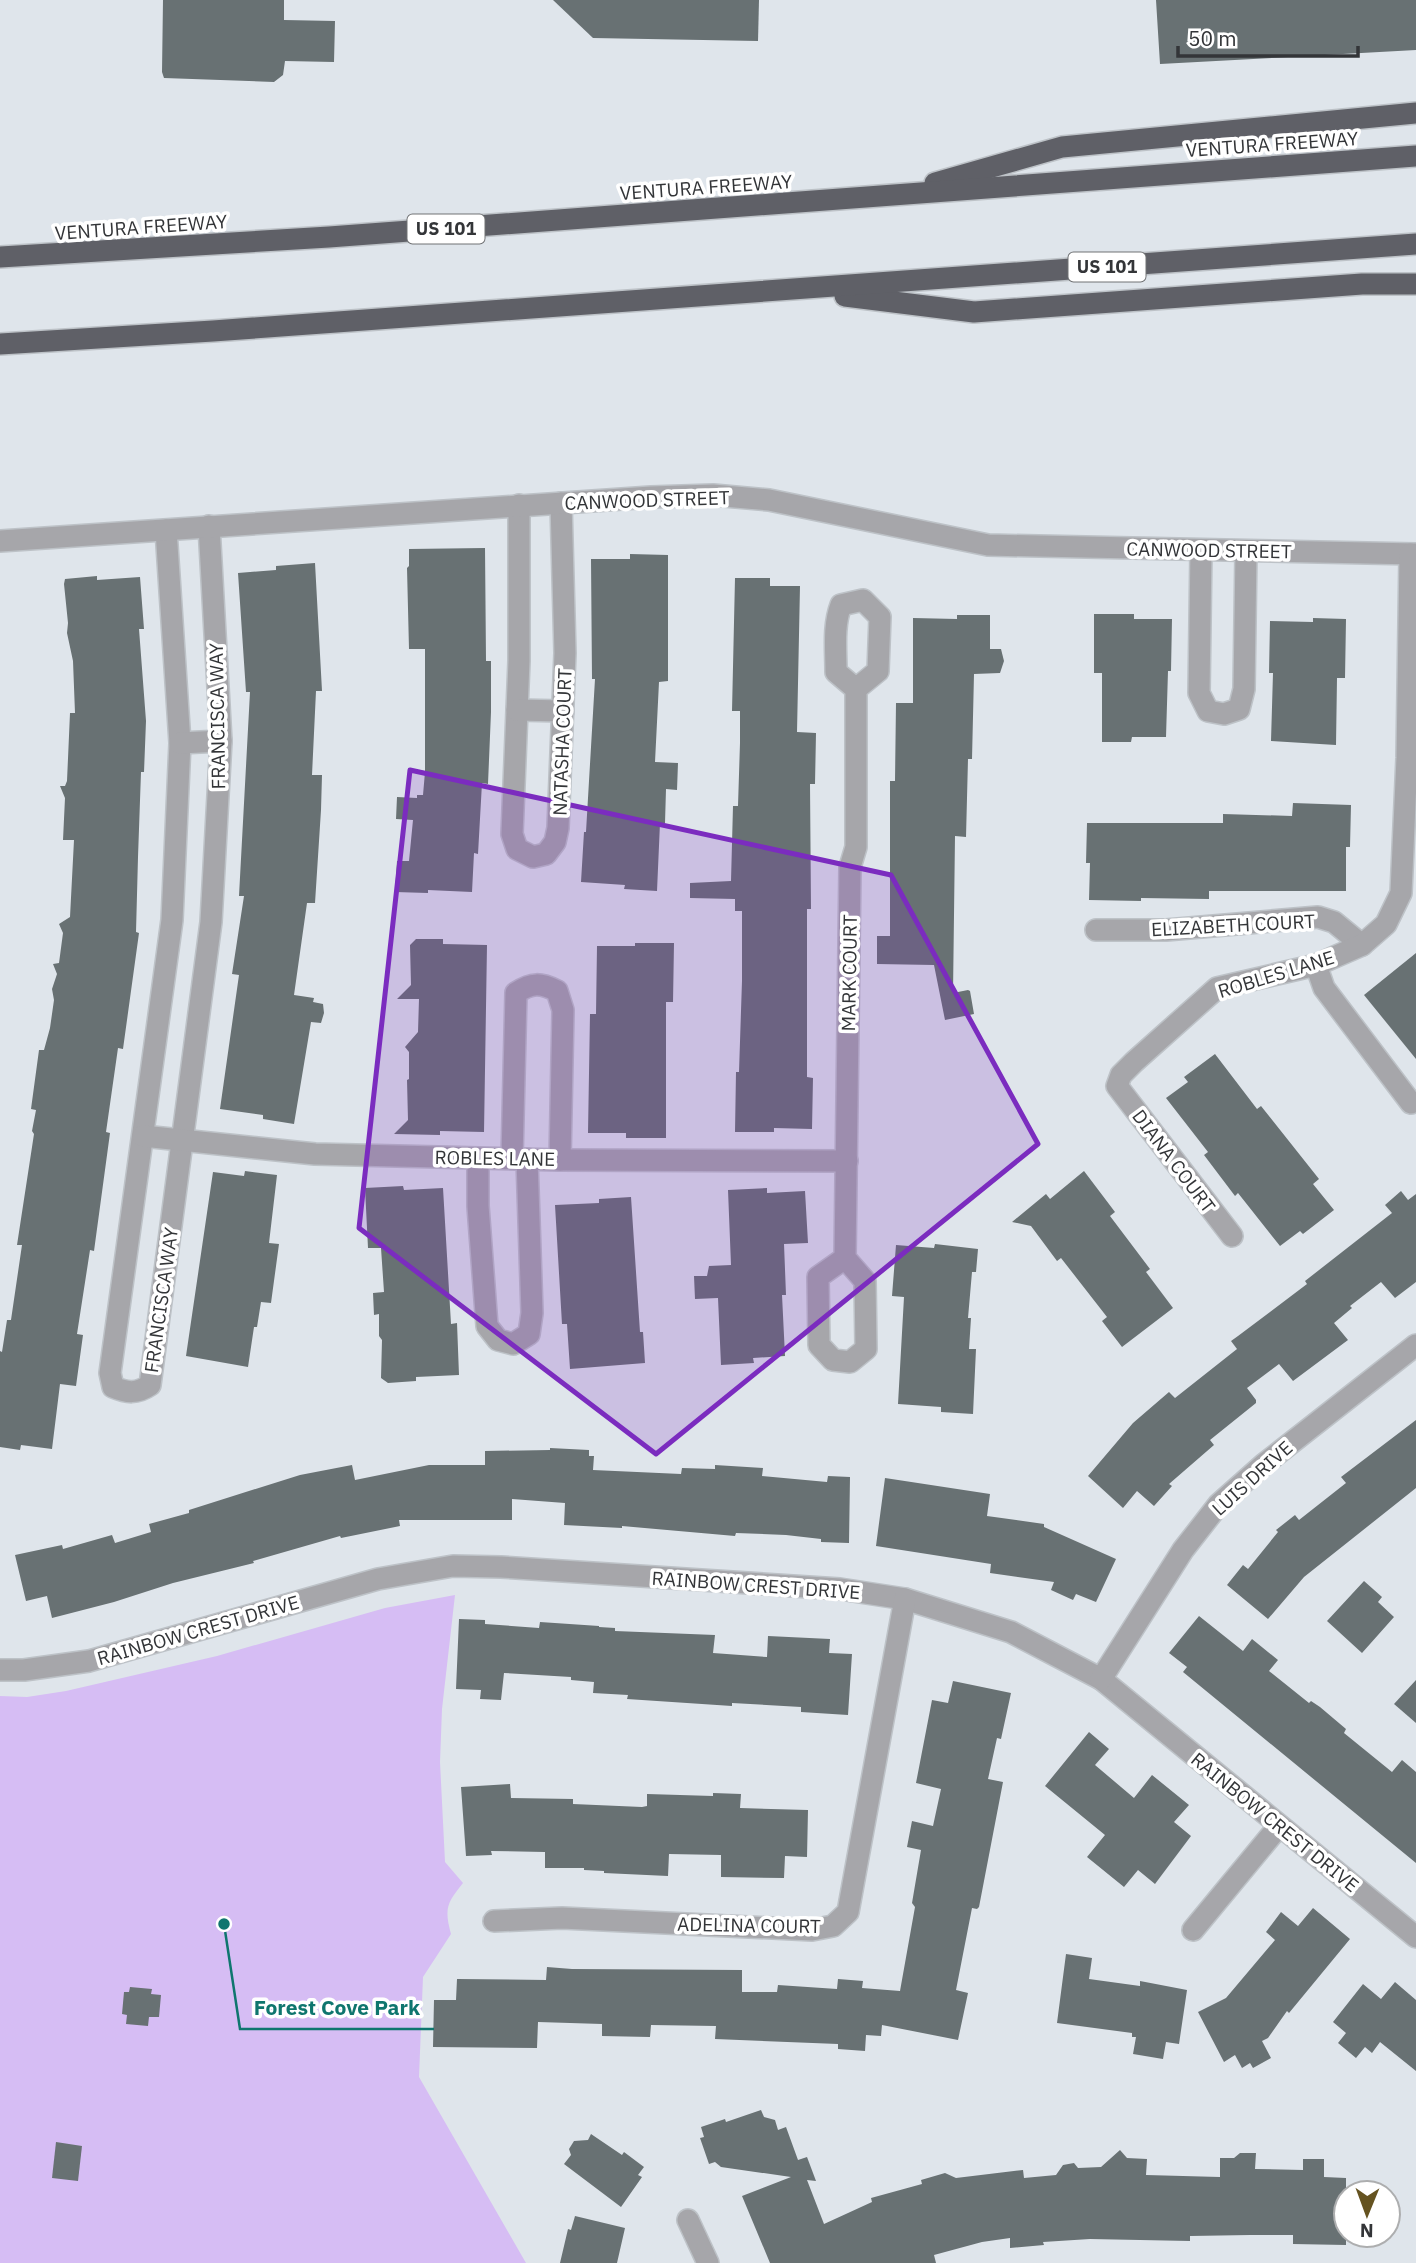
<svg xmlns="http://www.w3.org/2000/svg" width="1416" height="2263" viewBox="0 0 1416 2263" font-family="'IBM Plex Sans',sans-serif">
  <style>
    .green { fill: #d6bdf4 }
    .building { fill: #687173 }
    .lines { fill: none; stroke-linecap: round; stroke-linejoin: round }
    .minor-casing { stroke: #bdc2c7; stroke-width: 24 }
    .highway-casing { stroke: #bdc2c7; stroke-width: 24 }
    .minor { stroke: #a6a6aa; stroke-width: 21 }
    .highway { stroke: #5f6067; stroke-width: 21 }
    .marked { fill: #7b2cbf; fill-opacity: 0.2; stroke: #7b2cbf; stroke-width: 5; stroke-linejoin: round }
    .labels { text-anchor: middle; stroke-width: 7; stroke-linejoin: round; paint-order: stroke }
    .shield { fill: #fff; stroke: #707274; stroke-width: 2 }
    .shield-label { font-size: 18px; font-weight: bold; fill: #333538 }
    .street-label { font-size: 19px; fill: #333538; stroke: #fff }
    .leader { fill: none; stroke: #0f766e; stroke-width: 2.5 }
    .callout-dot { fill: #0f766e; stroke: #fff; stroke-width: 2.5 }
    .callout-label { font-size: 21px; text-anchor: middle; font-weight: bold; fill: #0f766e; stroke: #fff; stroke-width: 7; stroke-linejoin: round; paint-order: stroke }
  </style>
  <rect width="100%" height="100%" fill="#dfe5eb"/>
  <path class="green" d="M455,1595L442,1709L440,1762L445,1862L463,1883C447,1903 444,1908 451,1934L423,1977L419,2077L526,2263H0V1696L27,1697L66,1691L217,1656L385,1608Z"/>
  <g class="building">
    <polygon points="163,0 284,0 284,20 335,21 334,62 285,61 283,75 274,82 164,78 162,72"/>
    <polygon points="553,0 759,0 758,41 593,38"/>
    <polygon points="1156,0 1416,0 1416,50 1160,64"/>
    <polygon points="485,548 486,661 491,661 491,712 488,784 482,783 478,854 474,853 472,892 428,890 428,893 395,892 397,861 409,861 413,820 396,819 397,797 417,798 417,795 423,795 425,772 425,649 409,649 407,568 409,566 409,549"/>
    <polygon points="630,554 668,555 668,681 659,682 655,762 678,763 677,790 666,789 665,823 660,823 657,891 624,889 625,885 581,882 584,832 586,832 595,679 592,679 591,559 630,559"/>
    <polygon points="315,563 322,691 316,691 312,775 322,775 321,810 315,903 307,903 294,995 314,998 313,1002 323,1004 324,1013 321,1023 311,1022 294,1124 263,1119 263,1115 220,1109 239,975 232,974 244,896 239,896 250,692 246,692 238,573 276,570 276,566"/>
    <polygon points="97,576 97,580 140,577 144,629 139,629 146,721 144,772 141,772 138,857 136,932 139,933 123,1049 118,1048 106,1132 110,1133 94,1251 90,1250 77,1334 83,1335 76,1386 60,1384 52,1449 21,1445 20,1450 0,1447 0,1351 2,1352 7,1320 11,1320 22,1245 17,1245 34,1134 32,1131 36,1110 31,1109 39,1050 44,1050 50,1028 54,1000 52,989 57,974 53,964 59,963 63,933 59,924 70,917 74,840 63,840 65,798 60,786 65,786 67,781 70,713 75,713 73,661 67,633 68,623 64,584 65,579"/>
    <polygon points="735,578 770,578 770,586 800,586 797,732 816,733 815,784 810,784 811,909 807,909 807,1077 813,1078 812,1129 774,1128 774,1132 735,1132 736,1072 739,1072 742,981 742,911 735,911 735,899 690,898 690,883 731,881 733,806 738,806 740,743 740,711 732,711"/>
    <polygon points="1094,614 1134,614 1134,619 1172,619 1171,671 1168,671 1166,737 1132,737 1131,742 1102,742 1102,673 1094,673"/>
    <polygon points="957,615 990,615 990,649 1001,649 1004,661 1000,673 974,674 972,759 968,759 966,837 955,836 953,993 968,990 970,991 974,1014 945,1020 934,965 877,964 877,936 890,936 890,781 895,781 896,703 913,703 913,618 957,619"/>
    <polygon points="1313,618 1346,619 1345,678 1337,678 1336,745 1271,741 1273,673 1269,673 1270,621 1313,622"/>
    <polygon points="1293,803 1351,805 1350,847 1346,847 1346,891 1209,891 1209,899 1141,898 1141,901 1089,900 1090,863 1086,863 1087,823 1223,823 1223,814 1292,816"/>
    <polygon points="416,939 443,939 443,944 487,945 484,1132 440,1131 440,1135 394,1134 408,1120 407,1080 409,1079 409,1052 405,1047 418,1032 419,999 397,999 411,985 410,945"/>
    <polygon points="635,943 674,943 673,1002 666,1002 666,1138 626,1138 626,1133 588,1133 590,1014 596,1014 597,946 635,946"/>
    <polygon points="1416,953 1416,1059 1364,995"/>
    <polygon points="1215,1054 1257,1109 1261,1106 1319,1179 1313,1184 1334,1210 1303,1234 1300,1231 1280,1246 1238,1193 1235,1196 1204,1155 1208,1152 1166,1098 1188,1082 1184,1077"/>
    <polygon points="245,1171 277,1175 269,1243 279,1244 271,1303 261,1302 257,1327 254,1327 248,1367 186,1356 213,1172 244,1176"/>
    <polygon points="1084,1171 1115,1212 1110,1216 1150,1269 1146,1272 1173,1308 1122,1347 1102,1321 1107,1317 1061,1258 1057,1261 1031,1226 1012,1222 1046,1194 1050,1199"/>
    <polygon points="403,1186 404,1190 443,1188 451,1324 457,1323 459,1375 416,1377 416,1381 388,1383 381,1378 382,1340 379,1336 379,1314 374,1315 373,1293 384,1292 381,1248 368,1248 365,1188"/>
    <polygon points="767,1188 767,1193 805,1191 808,1243 784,1244 786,1295 782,1295 785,1356 753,1358 754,1363 721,1365 718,1298 695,1299 694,1276 707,1276 709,1266 731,1265 728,1190"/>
    <polygon points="1401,1191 1408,1200 1416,1194 1416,1282 1395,1298 1381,1282 1350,1306 1352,1308 1334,1323 1348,1340 1293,1381 1279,1364 1247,1388 1256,1400 1256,1403 1210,1440 1214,1445 1169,1484 1172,1486 1154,1506 1137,1491 1123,1508 1088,1476 1133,1423 1169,1392 1175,1398 1237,1349 1231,1341 1238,1336 1307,1284 1305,1281 1392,1213 1385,1205"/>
    <polygon points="631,1197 640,1332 643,1332 645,1363 570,1369 567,1324 562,1324 555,1205 599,1203 599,1199"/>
    <polygon points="935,1244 978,1249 976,1272 972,1272 968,1318 971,1318 969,1349 976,1349 973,1414 941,1412 941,1407 898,1404 904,1297 892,1296 896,1245 934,1248"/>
    <polygon points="1416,1420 1416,1488 1304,1577 1268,1619 1227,1585 1243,1565 1248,1569 1278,1532 1276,1530 1295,1515 1299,1520 1346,1483 1341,1477"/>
    <polygon points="550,1448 589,1450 589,1456 594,1456 593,1470 681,1474 682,1468 715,1469 715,1465 763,1468 762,1476 827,1482 828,1476 850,1477 849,1543 821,1542 821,1539 786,1535 736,1533 735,1536 622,1526 622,1528 564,1525 565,1503 512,1499 512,1520 399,1520 400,1526 341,1538 340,1536 253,1561 254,1563 173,1583 114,1602 52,1618 47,1596 26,1601 15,1555 62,1545 63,1549 112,1535 115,1543 151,1532 149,1524 189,1513 189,1510 300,1475 352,1465 355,1480 429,1465 485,1465 485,1451 550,1450"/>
    <polygon points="885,1478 990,1494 987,1516 1044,1524 1044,1527 1116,1559 1096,1602 1076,1594 1073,1600 1051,1590 1054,1582 990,1573 991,1564 876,1546"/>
    <polygon points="1364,1581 1382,1597 1378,1602 1394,1617 1362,1653 1327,1621"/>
    <polygon points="1199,1616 1243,1651 1252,1639 1278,1660 1269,1671 1309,1703 1311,1701 1320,1707 1346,1729 1344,1733 1392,1772 1402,1760 1416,1772 1416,1863 1183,1672 1187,1667 1169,1653"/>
    <polygon points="459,1619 485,1620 485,1624 539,1628 540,1622 599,1626 599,1627 615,1628 615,1631 715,1635 713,1653 767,1657 768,1636 830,1639 829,1653 852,1654 848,1715 801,1712 801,1707 732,1703 732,1706 627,1699 628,1695 593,1693 594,1682 571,1680 571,1677 504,1673 501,1700 480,1699 481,1690 456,1689"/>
    <polygon points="1416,1680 1416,1723 1394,1704"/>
    <polygon points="953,1681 1011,1693 1001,1739 997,1738 988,1779 1003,1782 979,1907 977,1909 972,1908 956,1990 968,1993 958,2040 882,2025 881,2036 866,2035 865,2051 838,2049 838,2044 715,2039 716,2026 651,2025 650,2037 602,2036 602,2024 538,2022 537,2048 433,2047 434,2000 456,2000 457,1979 546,1980 547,1967 572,1969 742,1970 742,1992 777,1992 778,1985 837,1989 838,1979 863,1981 862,1988 900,1991 915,1907 912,1903 921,1850 907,1847 912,1821 933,1826 941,1789 916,1783 932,1700 948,1703"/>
    <polygon points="1089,1732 1109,1749 1095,1765 1134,1798 1152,1775 1189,1805 1174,1822 1191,1836 1155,1884 1138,1870 1124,1887 1087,1857 1105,1835 1045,1786"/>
    <polygon points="510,1784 511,1798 573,1799 573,1804 642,1807 647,1806 647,1794 713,1796 713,1793 741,1794 740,1808 808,1810 807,1857 785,1856 784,1878 721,1877 721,1855 669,1854 668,1876 604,1873 604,1871 584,1870 584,1868 545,1868 545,1852 491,1851 492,1855 466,1856 461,1787"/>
    <polygon points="1313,1908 1350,1939 1289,2013 1287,2011 1268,2038 1262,2041 1271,2058 1253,2068 1250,2063 1242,2068 1235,2055 1224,2062 1198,2012 1226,1998 1275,1940 1266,1932 1281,1912 1298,1926"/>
    <polygon points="1066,1954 1092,1958 1089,1979 1140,1986 1140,1981 1187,1990 1179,2044 1166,2042 1163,2059 1133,2054 1136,2037 1132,2037 1132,2033 1057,2023"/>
    <polygon points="1395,1982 1416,2000 1416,2071 1380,2042 1372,2053 1365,2047 1356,2058 1338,2043 1346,2033 1333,2022 1363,1984 1381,1999"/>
    <polygon points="130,1987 152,1989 151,1994 161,1995 159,2017 149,2017 148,2026 126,2024 127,2015 122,2014 124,1992 129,1992"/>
    <polygon points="761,2110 764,2117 775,2120 778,2130 786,2127 798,2160 807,2157 816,2181 807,2180 824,2224 872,2202 871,2198 922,2184 921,2180 945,2173 956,2178 1023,2170 1024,2178 1056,2175 1063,2165 1074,2163 1078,2168 1101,2167 1120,2150 1127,2158 1147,2159 1146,2175 1220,2177 1220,2158 1234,2158 1240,2153 1256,2153 1255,2169 1303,2170 1303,2159 1324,2159 1324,2177 1346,2178 1346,2245 1293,2244 1293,2235 1250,2235 1190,2236 1190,2241 1090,2239 1043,2242 1044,2245 1010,2248 1010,2238 982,2242 934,2255 936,2263 770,2263 742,2196 791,2177 721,2167 715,2162 709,2164 700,2138 704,2137 701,2127 725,2119 726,2122"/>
    <polygon points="591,2134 622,2155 624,2152 644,2167 638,2175 642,2177 621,2207 564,2164 571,2155 569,2149 574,2141 588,2140"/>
    <polygon points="56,2142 82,2146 78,2181 52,2178"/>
    <polygon points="575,2216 625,2228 617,2263 560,2263 568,2229 571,2230"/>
  </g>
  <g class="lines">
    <g class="minor-casing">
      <g id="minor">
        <polyline points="519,505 519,661 512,834 517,849 533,857 546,854 555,842 558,828 565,653 561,503"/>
        <path d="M166,530L180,743L172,920L110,1373L113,1387C127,1393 137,1394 150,1385L211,922L221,741L209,526"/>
        <polyline points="0,541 651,497 713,495 769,500 988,545 1416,554"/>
        <polyline points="1201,550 1199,693 1208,711 1224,714 1239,709 1244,689 1246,552"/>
        <polyline points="517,710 563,711"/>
        <polyline points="180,743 221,741"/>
        <polyline points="1096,930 1166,930 1318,917 1334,922 1362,945"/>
        <polyline points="1316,965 1324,988 1411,1103"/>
        <polyline points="143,1136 315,1154 560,1160 847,1161"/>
        <polyline points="478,1158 478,1206 487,1326 498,1340 513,1344 529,1334 532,1313 527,1159"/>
        <path d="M512,1158L516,993C532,982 541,983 557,991L563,1010L560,1160"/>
        <polyline points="1232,1236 1117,1086 1121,1075 1134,1062 1217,988 1316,965 1362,945 1386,924 1401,893 1407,758 1410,554"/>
        <path d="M845,1258L818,1277L819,1345L833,1360L850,1362L866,1349L865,1281L845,1258L850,867L856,847V689L836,672C836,650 833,626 841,605L863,600L880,617L878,671L856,689"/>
        <polyline points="0,1670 24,1670 89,1661 378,1579 453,1566 501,1567 840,1589 905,1599 1011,1632 1101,1679 1416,1937"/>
        <polyline points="1101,1679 1183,1550 1219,1504 1263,1465 1416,1345"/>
        <polyline points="494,1921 562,1918 812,1930 833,1926 848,1912 905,1599"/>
        <polyline points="1193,1930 1279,1826"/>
        <polyline points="688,2220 708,2263"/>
      </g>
    </g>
    <g class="highway-casing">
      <g id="highway">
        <polyline points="935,183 1062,147 1416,113"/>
        <polyline points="0,257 329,237 1416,156"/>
        <polyline points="845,296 974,312 1362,284 1416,284"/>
        <polyline points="0,344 213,331 1416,244"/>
      </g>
    </g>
    <use href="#minor" class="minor"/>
    <use href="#highway" class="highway"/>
  </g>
  <path class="marked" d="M410,770L891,875L1038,1144L656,1454L359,1228Z"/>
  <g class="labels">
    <g class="shield">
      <rect x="407.5" y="214.5" width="77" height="29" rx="5"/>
      <rect x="1068.5" y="252.5" width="77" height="29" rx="5"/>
    </g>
    <g class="shield-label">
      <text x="446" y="235">US 101</text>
      <text x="1107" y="273">US 101</text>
    </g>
    <g class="street-label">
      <text transform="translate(1272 144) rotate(-4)" y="7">VENTURA FREEWAY</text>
      <text transform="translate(706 187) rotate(-4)" y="7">VENTURA FREEWAY</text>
      <text transform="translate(141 227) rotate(-4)" y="7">VENTURA FREEWAY</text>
      <text transform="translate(647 500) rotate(-2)" y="7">CANWOOD STREET</text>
      <text transform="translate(1209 550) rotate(1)" y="7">CANWOOD STREET</text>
      <text transform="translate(217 716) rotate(-91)" y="7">FRANCISCA WAY</text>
      <text transform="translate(562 742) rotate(-88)" y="7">NATASHA COURT</text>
      <text transform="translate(1233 925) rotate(-3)" y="7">ELIZABETH COURT</text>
      <text transform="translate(849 973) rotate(-89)" y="7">MARK COURT</text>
      <text transform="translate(1276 974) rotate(-17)" y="7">ROBLES LANE</text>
      <text transform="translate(495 1158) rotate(1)" y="7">ROBLES LANE</text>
      <text transform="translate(1174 1161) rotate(53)" y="7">DIANA COURT</text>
      <text transform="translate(161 1300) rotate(-82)" y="7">FRANCISCA WAY</text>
      <text transform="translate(1252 1478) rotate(-42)" y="7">LUIS DRIVE</text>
      <text transform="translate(756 1585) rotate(4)" y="7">RAINBOW CREST DRIVE</text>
      <text transform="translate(198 1630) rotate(-16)" y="7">RAINBOW CREST DRIVE</text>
      <text transform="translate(1275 1822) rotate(39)" y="7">RAINBOW CREST DRIVE</text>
      <text transform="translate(749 1925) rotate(1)" y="7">ADELINA COURT</text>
    </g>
  </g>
  <path class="leader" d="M224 1924L240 2029H434"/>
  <circle class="callout-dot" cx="224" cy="1924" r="7"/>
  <g class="callout-label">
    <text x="337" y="2015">Forest Cove Park</text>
  </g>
  <g transform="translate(1367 2214) rotate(181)"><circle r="33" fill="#ffffff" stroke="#adaeaf" stroke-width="2"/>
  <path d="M0-5L12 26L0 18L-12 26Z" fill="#655321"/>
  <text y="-10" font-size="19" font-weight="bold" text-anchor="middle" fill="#333538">N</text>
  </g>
  <path d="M1178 46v10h180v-10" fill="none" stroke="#333538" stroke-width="3.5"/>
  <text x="1188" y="46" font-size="21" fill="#333538" stroke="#ffffff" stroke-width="5" paint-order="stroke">50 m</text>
</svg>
